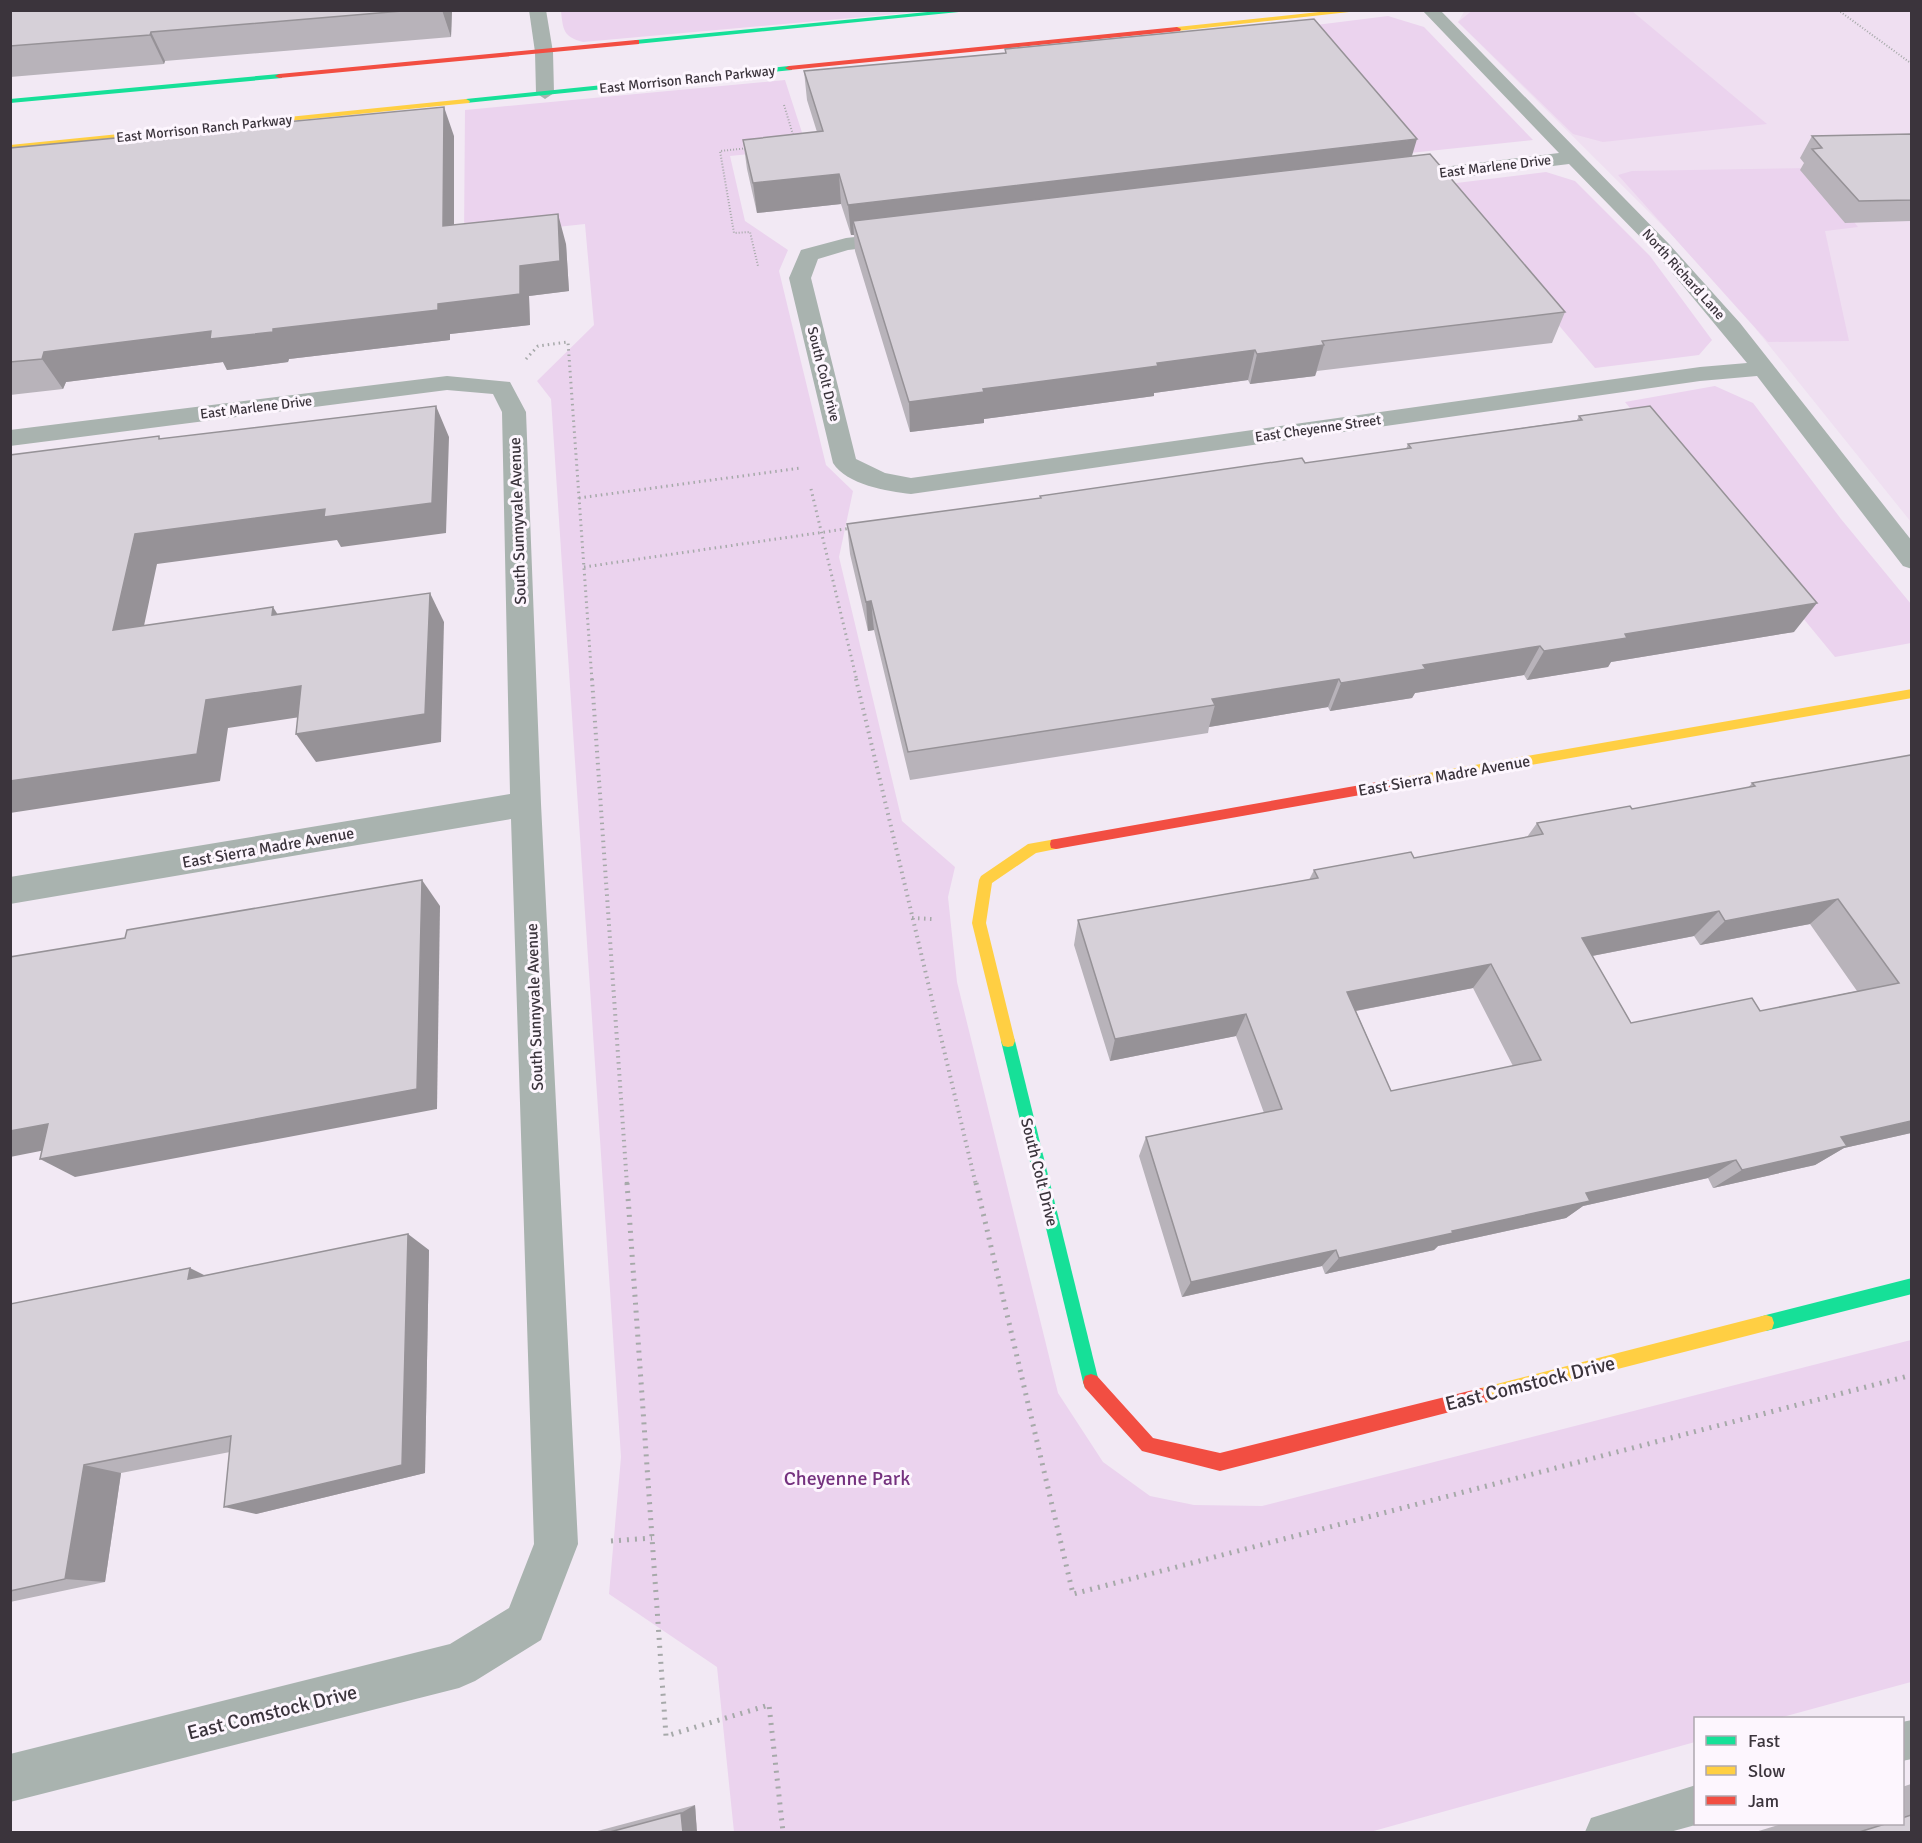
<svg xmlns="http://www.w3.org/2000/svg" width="1922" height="1843" viewBox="0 0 1922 1843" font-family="Signika,sans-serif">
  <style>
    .built { fill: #efdff1 }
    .green { fill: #ebd3ee }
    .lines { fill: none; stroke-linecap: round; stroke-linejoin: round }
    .path-far3 { stroke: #a6a9a9; stroke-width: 2; stroke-dasharray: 1 2; stroke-linecap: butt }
    .path-far2 { stroke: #a6a9a9; stroke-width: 3; stroke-dasharray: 1.5 4; stroke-linecap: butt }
    .path-far1 { stroke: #a6a9a9; stroke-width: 4; stroke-dasharray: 1.5 4.5; stroke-linecap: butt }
    .path { stroke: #a6a9a9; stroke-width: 5; stroke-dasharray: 2 6; stroke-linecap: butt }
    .lane { fill: #a9b3af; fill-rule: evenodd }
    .street { fill: #a9b3af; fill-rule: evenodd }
    .fast { fill: #16e098; fill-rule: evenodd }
    .slow { fill: #ffcf43; fill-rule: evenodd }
    .jam { fill: #f24e42; fill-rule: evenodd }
    .wall { fill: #b8b3ba; fill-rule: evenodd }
    .shaded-wall { fill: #969297 }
    .building { fill: #d6d0d8; stroke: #969297; stroke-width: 1.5; fill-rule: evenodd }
    .labels { text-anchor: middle; stroke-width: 6; stroke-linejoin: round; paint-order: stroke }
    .far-street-label { font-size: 14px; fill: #3b343c; stroke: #fdf6fe }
    .street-label { font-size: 16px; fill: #3b343c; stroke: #fdf6fe }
    .near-street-label { font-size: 20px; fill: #3b343c; stroke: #fdf6fe }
    .near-park-label { font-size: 20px; fill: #75327f; stroke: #fdf6fe }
  </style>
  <rect width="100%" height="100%" fill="#f2e9f4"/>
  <polygon class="built" points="1465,10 1911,11 1911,522 1755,328 1671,234 1458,22"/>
  <g class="green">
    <polygon points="1473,10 1632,11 1767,124 1603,142 1573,134 1458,22"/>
    <path d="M561,11H929L583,42C563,37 563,29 561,11Z"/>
    <polygon points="1388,16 1424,27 1533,140 1410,153 1308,26"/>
    <polygon points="785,80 807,148 730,156 745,221 788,250 779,271 826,465 853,491 839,557 902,821 955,867 948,897 957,982 1058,1393 1103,1462 1150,1496 1194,1505 1262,1506 1911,1340 1911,1682 1779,1718 1696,1718 1695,1742 1370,1832 734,1832 717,1667 609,1594 621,1457 551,399 537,381 594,325 585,224 464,237 465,110"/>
    <polygon points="1811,168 1858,227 1825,231 1849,341 1768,342 1618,175 1632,171"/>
    <polygon points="1546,172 1575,181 1650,256 1712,340 1699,355 1595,368 1440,185"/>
    <polygon points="1715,386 1753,403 1841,519 1911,604 1911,643 1835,657 1625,402"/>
  </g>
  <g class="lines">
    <g class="path-far3">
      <polyline points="1838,10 1912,64"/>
      <polyline points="784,105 794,138"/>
      <polyline points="749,148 720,151 734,233 750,232 758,266"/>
    </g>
    <g class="path-far2">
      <polyline points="526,359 538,346 568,342 592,681"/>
      <polyline points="811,489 857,681"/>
      <polyline points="579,498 801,468"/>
      <polyline points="584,567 852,528"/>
    </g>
    <g class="path-far1">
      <polyline points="592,679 627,1185"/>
      <polyline points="856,679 976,1185"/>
      <polyline points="912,918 932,919"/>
    </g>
    <g class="path">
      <polyline points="627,1183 666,1736 769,1705 783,1832"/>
      <polyline points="976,1183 1073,1594 1912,1375"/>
      <polyline points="611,1541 652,1538"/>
    </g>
    <g class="lane">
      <polygon points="1912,1720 1912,1759 1902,1761 1902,1722"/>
      <polygon points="1696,1785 1696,1824 1699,1824 1670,1832 1585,1832 1591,1818"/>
    </g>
    <g class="street">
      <polygon points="529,10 546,10 553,52 554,93 545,99 536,93 535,52"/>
      <path d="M1422,10H1440L1669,244L1740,323L1912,541V569L1903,566L1757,376L1700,381L911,494C887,491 847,485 833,463L789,278L801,250L846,238L898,232L905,234L909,238L905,242L898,244L848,250L818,259L811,278L856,459L885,473L911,478L1700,367L1747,363L1655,252L1569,164L1402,184L1395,182L1392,178L1395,174L1402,172L1559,153Z"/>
      <polygon points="447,376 510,382 526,412 541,804 578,1544 541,1640 475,1681 459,1688 10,1802 10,1754 450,1644 509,1608 534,1544 511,819 10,904 10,877 510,794 502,412 493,394 447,390 10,446 10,430"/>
    </g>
    <g class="fast">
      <polygon points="948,10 979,10 636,44 632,42 636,40"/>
      <polygon points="789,66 792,66 792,70 466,103 462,101 466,99"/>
      <polygon points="279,74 282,74 282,78 10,103 10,99"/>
      <polygon points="1008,1035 1013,1036 1015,1041 1099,1382 1097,1388 1091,1390 1085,1388 1083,1382 1001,1041 1003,1036"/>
      <polygon points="1912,1278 1912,1294 1766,1331 1760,1329 1758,1323 1760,1317 1766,1315"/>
    </g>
    <g class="slow">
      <polygon points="1338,10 1367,10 1177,31 1173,29 1177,27"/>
      <polygon points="466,99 470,101 469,103 10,149 10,145"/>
      <polygon points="1912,689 1912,698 1400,788 1394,783 1400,778"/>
      <polygon points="1056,839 1061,840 1062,844 1061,848 1036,853 992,883 986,923 1015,1041 1013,1046 1008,1047 1003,1046 1001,1041 972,923 979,880 981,876 1028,844"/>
      <polygon points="1766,1315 1772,1317 1774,1323 1772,1329 1766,1331 1481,1404 1475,1402 1473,1396 1475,1390 1481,1388"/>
    </g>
    <g class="jam">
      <polygon points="1177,27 1181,29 1180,31 789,70 785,68 789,66"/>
      <polygon points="636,40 639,40 639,44 279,78 275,76 279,74"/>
      <polygon points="1400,778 1406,783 1400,788 1056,849 1051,848 1050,844 1051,840 1056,839"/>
      <polygon points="1091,1374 1097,1376 1153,1438 1220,1453 1481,1388 1487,1390 1489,1396 1487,1402 1481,1404 1220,1471 1142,1451 1085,1388 1083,1382 1085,1376"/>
    </g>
  </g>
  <g class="wall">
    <polygon points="10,10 452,10 451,37 165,61 164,64 10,77"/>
    <polygon points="1005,49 1412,156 1565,312 1552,343 1317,371 1315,376 1250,384 1248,380 1154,393 1154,396 984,419 984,423 910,432 855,251 854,235 851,235 841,204 757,213 747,169 743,140 817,132 807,100 804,71 1005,53"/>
    <polygon points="1911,134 1911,221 1845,223 1800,170 1804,163 1800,158 1812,136"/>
    <polygon points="454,136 454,225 566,244 569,291 529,296 530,325 450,334 450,340 289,359 288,362 227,370 223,362 66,382 63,389 10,395 10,148"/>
    <polygon points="1579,416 1794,632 1611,662 1608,667 1527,680 1524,675 1415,693 1412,698 1330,711 1328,707 1209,727 1208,733 910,780 874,630 868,631 850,554 847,524 1040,498 1040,496 1305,463 1406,449 1408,444 1577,420"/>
    <path d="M1911,755V1133L1844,1148L1815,1165L1713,1188L1708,1178L1583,1206L1566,1218L1438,1246L1434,1250L1325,1274L1322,1266L1182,1297L1139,1156L1146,1137L1264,1113L1236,1036L1110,1061L1074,945L1078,920L1309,880L1314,870L1414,858L1527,837L1537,823L1632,809L1748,788L1752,783ZM1810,924L1857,991L1760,1011L1631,1023L1592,956L1694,936L1700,945ZM1473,988L1513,1066L1391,1091L1356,1011Z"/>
    <polygon points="429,1250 425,1473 256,1514 230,1452 121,1473 105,1582 10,1602 10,1304 205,1276"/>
    <polygon points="1911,1784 1911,1833 1752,1833 1782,1824 1902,1824 1902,1787"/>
    <polygon points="695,1805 697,1833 590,1833"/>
  </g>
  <g class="shaded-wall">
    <polygon points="442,10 452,10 451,37"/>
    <polygon points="151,32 165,61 164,64 150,35"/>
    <polygon points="444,107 454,136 454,257 443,226"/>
    <polygon points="1417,139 1408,169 853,221 854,235 851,235 848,205"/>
    <polygon points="839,174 841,204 757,213 753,183"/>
    <polygon points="558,214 566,244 569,291 529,296 530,325 450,334 450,340 289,359 288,362 227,370 223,362 66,382 63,389 42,359 44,352 211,331 273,329 438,304 520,266"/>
    <polygon points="1324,345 1315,376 1250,384 1257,354"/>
    <polygon points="1255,350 1248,380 1154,393 1154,396 984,419 984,423 910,432 909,402 983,389 1157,363"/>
    <polygon points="436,406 449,437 446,533 341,547 337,540 157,564 137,659 113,630 135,534"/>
    <polygon points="430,593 444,622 441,742 316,762 296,734"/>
    <polygon points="871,601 874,630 868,631 866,602"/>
    <polygon points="1817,603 1794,632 1611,662 1608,667 1527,680 1544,651 1625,634"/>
    <polygon points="273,607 292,637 272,615"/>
    <polygon points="1540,646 1524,675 1415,693 1412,698 1330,711 1341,683 1423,665"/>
    <polygon points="1339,679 1328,707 1209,727 1215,705 1212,699"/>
    <polygon points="301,686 320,714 228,728 220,781 10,813 10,781 206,700"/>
    <polygon points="422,880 440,906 437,1109 75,1177 40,1159"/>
    <polygon points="1838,899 1810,924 1700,945 1725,921"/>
    <polygon points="1719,911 1694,936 1561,962 1582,938"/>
    <polygon points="1491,964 1473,988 1334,1015 1347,992"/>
    <polygon points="1246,1014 1236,1036 1110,1061 1115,1039"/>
    <polygon points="1911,1121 1911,1133 1844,1148 1815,1165 1713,1188 1742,1170 1841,1137"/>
    <polygon points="48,1124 81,1143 10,1157 10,1131"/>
    <polygon points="1736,1160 1708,1178 1583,1206 1566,1218 1438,1246 1434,1250 1325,1274 1339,1258 1452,1231 1586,1193"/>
    <polygon points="408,1234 429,1250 425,1473 256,1514 224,1507"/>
    <polygon points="1336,1250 1322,1266 1182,1297 1191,1282"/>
    <polygon points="190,1268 220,1283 188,1279"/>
    <polygon points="84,1465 121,1473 105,1582 65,1579"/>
    <polygon points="695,1805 697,1833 683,1833 681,1813"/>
  </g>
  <g class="building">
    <polygon points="10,10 414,10 151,32 150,35 10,46"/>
    <polygon points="1314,19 1417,139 848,205 839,174 753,183 743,140 823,131 804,71 1006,53 1005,49"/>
    <polygon points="444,107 443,226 558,214 560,261 520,266 520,294 438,304 438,310 273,329 273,332 210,339 211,331 44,352 42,359 10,362 10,148"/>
    <polygon points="1911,134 1911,200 1859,201 1812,149 1822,148 1812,136"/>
    <polygon points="1430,154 1565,312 1322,341 1324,345 1257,354 1255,350 1157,363 1158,366 983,389 984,392 909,402 853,221"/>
    <polygon points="436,406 432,503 324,517 325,509 135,534 113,630 273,607 272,615 430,593 425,714 296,734 301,686 206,700 197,754 10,781 10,455 159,436 159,439"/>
    <polygon points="1650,406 1817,603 1625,634 1627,638 1544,651 1540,646 1423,665 1426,669 1341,683 1339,679 1212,699 1215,705 908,752 871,601 866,602 847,524 1041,498 1040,496 1302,458 1305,463 1411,448 1408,444 1582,420 1579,416"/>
    <path d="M1911,755V1121L1841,1137L1847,1146L1742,1170L1736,1160L1586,1193L1590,1201L1452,1231L1453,1233L1339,1258L1336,1250L1191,1282L1146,1137L1282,1109L1246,1014L1115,1039L1078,920L1318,878L1314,870L1411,852L1414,858L1543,834L1537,823L1630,806L1632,809L1755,786L1752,783ZM1838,899L1899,983L1760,1011L1752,998L1631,1023L1582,938L1719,911L1725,921ZM1491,964L1541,1060L1391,1091L1347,992Z"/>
    <polygon points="422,880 417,1089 40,1159 48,1124 10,1131 10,957 125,938 127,930"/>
    <polygon points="408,1234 402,1465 224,1507 231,1436 84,1465 65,1579 10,1591 10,1304 190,1268 188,1279"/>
    <polygon points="681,1813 683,1833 606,1833"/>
    <polygon points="1911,1815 1911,1833 1856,1833 1885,1824 1902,1824 1902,1818"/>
  </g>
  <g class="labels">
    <g class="far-street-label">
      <text transform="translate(687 79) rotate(-6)" y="5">East Morrison Ranch Parkway</text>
      <text transform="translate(204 128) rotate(-6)" y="5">East Morrison Ranch Parkway</text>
      <text transform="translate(1495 166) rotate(-7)" y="5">East Marlene Drive</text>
      <text transform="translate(1684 274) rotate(48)" y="5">North Richard Lane</text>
      <text transform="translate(824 374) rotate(76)" y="5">South Colt Drive</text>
      <text transform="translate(256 407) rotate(-7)" y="5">East Marlene Drive</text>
      <text transform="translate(1318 428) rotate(-8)" y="5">East Cheyenne Street</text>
    </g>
    <g class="street-label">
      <text transform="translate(517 521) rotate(-92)" y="6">South Sunnyvale Avenue</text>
      <text transform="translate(1444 775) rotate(-10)" y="6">East Sierra Madre Avenue</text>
      <text transform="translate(268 847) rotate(-10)" y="6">East Sierra Madre Avenue</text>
      <text transform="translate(534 1007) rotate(-92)" y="6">South Sunnyvale Avenue</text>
      <text transform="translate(1040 1172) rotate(76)" y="6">South Colt Drive</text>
    </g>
    <g class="near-street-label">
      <text transform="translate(1530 1383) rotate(-14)" y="7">East Comstock Drive</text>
      <text transform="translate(272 1712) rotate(-14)" y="7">East Comstock Drive</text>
    </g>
    <g class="near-park-label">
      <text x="847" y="1485">Cheyenne Park</text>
    </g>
  </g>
  <rect width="1922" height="1843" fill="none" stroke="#3b343c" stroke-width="24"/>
  <rect x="1694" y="1717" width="210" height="108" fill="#fdf6fe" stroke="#afa8b0" stroke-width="1.5"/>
  <rect x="1706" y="1736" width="30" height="9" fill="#16e098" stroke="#afa8b0" stroke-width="1.5"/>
  <text x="1748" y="1747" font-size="18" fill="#3b343c">Fast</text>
  <rect x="1706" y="1766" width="30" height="9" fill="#ffcf43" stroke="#afa8b0" stroke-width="1.5"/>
  <text x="1748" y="1777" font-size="18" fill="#3b343c">Slow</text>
  <rect x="1706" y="1796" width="30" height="9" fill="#f24e42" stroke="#afa8b0" stroke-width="1.5"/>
  <text x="1748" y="1807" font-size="18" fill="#3b343c">Jam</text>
</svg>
